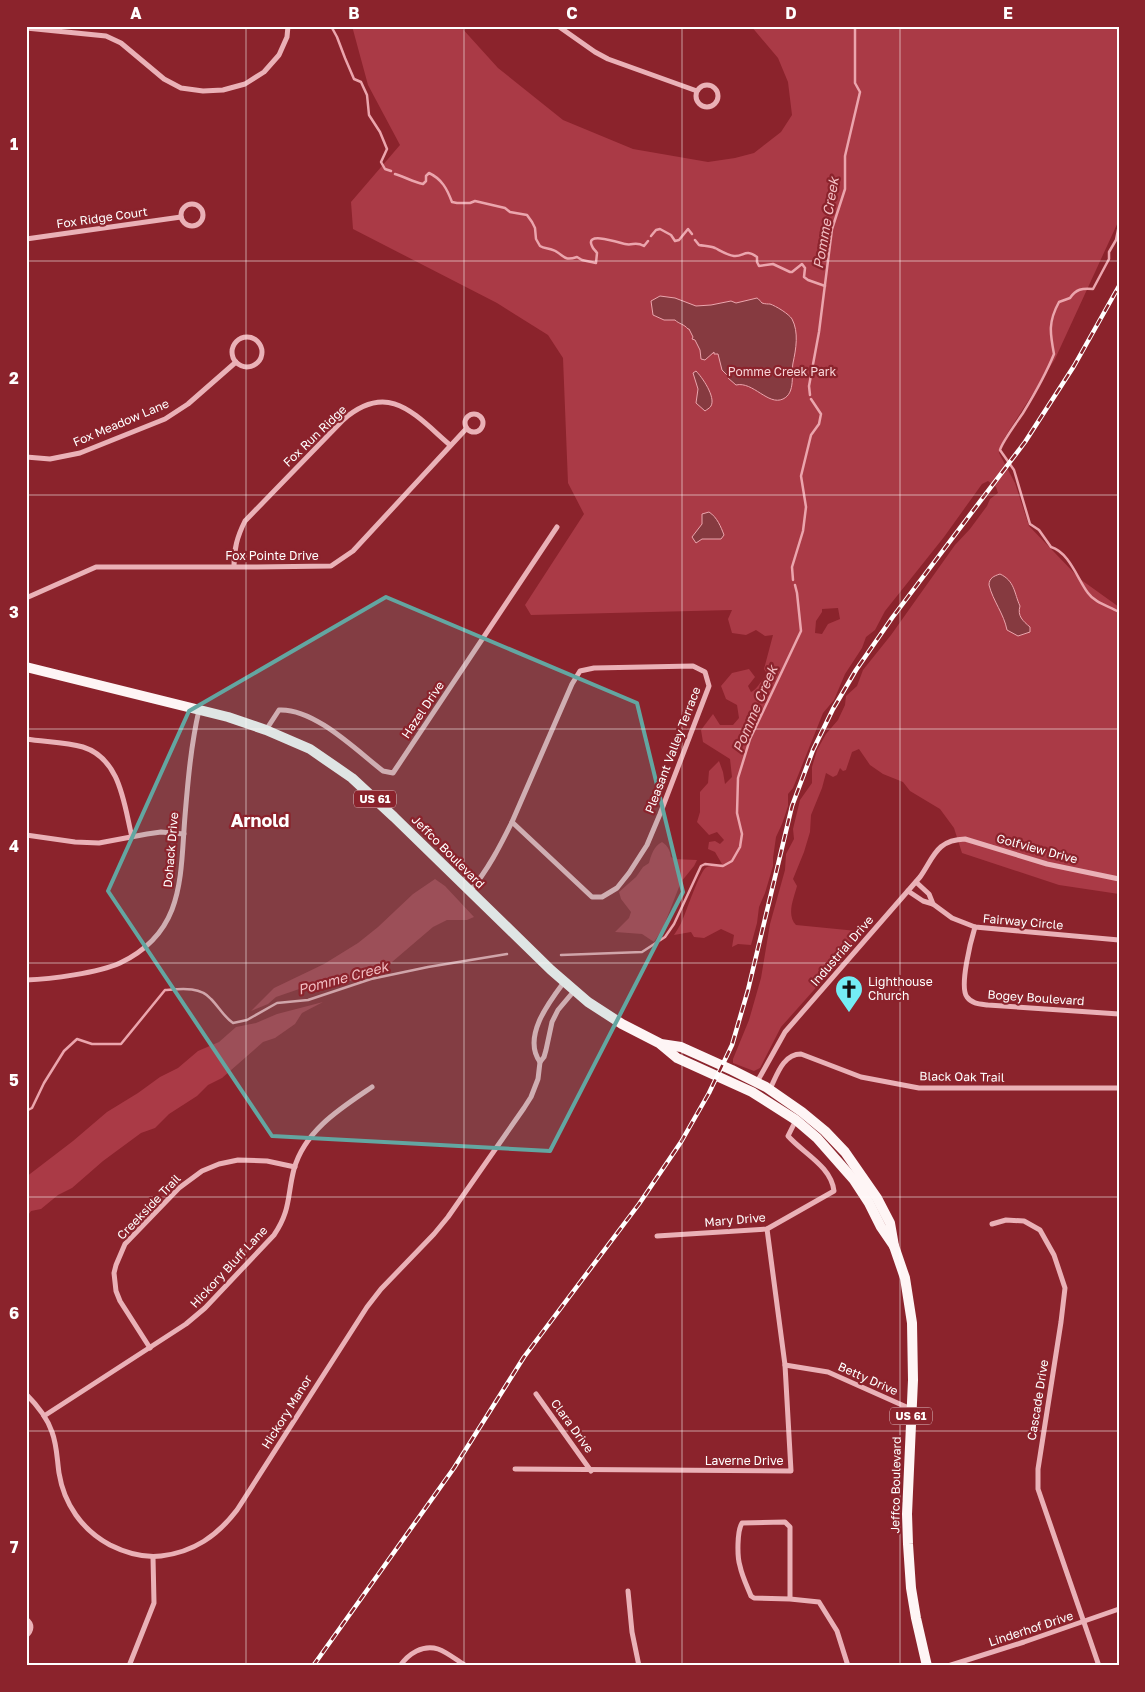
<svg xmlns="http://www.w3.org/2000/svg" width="1145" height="1692" viewBox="0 0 1145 1692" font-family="'Golos Text',sans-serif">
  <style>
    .green { fill: #aa3a46; fill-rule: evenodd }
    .water { fill: #863a40; stroke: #eba5ad }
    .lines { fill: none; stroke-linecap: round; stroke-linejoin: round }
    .stream { stroke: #eba5ad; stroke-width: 2.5 }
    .minor { stroke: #eab1b7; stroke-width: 5 }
    .primary { stroke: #fef5f5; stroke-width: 10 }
    .rail-casing { stroke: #fff; stroke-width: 4.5 }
    .rail { stroke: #8b232c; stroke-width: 2.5; stroke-dasharray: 8; stroke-linecap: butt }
    .marked { fill: #63a6a1; fill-opacity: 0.2; stroke: #63a6a1; stroke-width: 4; stroke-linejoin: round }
    .grid { fill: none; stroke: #fff; stroke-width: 1; stroke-opacity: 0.55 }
    .labels { text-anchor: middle; stroke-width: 4.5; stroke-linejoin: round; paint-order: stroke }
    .shield { fill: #8b232c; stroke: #dcbdc0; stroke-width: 1 }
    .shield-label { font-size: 11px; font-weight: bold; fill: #fff }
    .street-label { font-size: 12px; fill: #fff; stroke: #8b232c }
    .park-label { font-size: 12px; fill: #f8d5d9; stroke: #8b232c }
    .poi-label { font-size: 12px; fill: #fff; stroke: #8b232c; text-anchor: start }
    .water-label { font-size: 14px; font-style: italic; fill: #f2bdc2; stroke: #8b232c }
    .district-label { font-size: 18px; font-weight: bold; fill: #fff; stroke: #8b232c }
    .neatline { fill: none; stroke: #fff; stroke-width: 2 }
    .grid-label { font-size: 16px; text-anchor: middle; font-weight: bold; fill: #fff }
  </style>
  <rect width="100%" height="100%" fill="#8b232c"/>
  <g class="green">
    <path d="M352,26H460L498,68L563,120L633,149L708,162L735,158L754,153L781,132L792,115L788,82L778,58L751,26H1119V220L1055,359L1005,437L999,453L1015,483L1029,526L1080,579L1119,607V894L1059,885L962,853L954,828L940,809L910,791L903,782L883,774L870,765L859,749L852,752L846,770L843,771L840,768L837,775L833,777L826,773L822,788L811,815L810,832L804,852L793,879L797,886C794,898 786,915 796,925L857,931L861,937L847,953L840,950C840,960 829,971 821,977V982L781,1027L760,1068L754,1071L733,1063V1059L749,1020L761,978L770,924L785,870L786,854L794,839L793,829L800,800L812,783V767L817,750L826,734L838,720L845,705L846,696L857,686L863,670L891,635L955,545L970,529L987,506L990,499L998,493L996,487L988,481L982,484L944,537L885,611L875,630L866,637L862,648L845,674L834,700L823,713L793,788L788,794V806L782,824L776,837L773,858V866L765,893L759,907L757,923L751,945L738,944L732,947L734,935L721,929L704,938L694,937L691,932L674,935C677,930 680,926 682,921C686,913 700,869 707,867C712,865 716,867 722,864L715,852L708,849L709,842L715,841L720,844L724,840L717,832L709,835L697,822L700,812V792L708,783L709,771L719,761L723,772L725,784L732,777L730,759L703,742L701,730L713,714L720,725H733L739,718L737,705L726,699L721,686L732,673L749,669L755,677L748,686L751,692C759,688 760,680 768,675L764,669L773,635L765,636L756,630L746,635L732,633L728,619L732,610L531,615L525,605L584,514L568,483L563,358L548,335L497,303L353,229L351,202L400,145L368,85ZM838,608L840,619L828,624L822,634L815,633L816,621L822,612V609Z"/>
    <path d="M662,842C668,846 670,850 671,857L674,859L697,860L694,866L681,882L663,928L654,942L642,934L615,932L629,918L631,912L621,899L619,892L636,877L643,867L649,863C651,855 654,846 662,842Z"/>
    <polygon points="435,879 445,886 474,917 467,920 447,920 433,927 385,968 357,982 343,980 336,981 324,988 315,989 308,986 276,997 268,1004 251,1011 274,988 324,964 358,943 378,927 413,894"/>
    <polygon points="323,1002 302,1013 295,1024 275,1038 263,1042 222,1078 208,1085 197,1096 169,1114 155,1128 141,1133 103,1161 72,1188 58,1195 41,1209 31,1211 26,1218 26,1177 73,1141 107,1112 138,1093 160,1077 178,1068 198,1051 219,1042 236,1027 256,1023 277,1014"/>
  </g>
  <g class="water">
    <path d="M660,296L675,298L696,306L711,305L731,301L736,303L757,298C759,299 760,301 762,303C765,304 768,304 770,304C776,306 789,314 792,319C799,332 796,349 793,363C791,373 796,393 783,399C768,406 753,381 736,385L728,378V376L722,370L718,354H714V352L705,360L701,359L700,350L695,340L692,339L693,337L689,329H688C684,324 679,324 675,320H664L653,315L651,301Z"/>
    <path d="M696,371C702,377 716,397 711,406C710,408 706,410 705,411L696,403L698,389L693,373Z"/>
    <path d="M709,512C717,517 721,527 724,535L721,539H702L696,543L692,537L702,524V514Z"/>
    <path d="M1000,574C1015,581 1014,593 1020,606C1017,616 1023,621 1030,627V632L1018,636L1007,630C1004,614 993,601 989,585C989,578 994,576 1000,574Z"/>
  </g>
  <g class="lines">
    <g class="stream">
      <polyline points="331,26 337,37 345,58 354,79 361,82 367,95 369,115 380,132 387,149 381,162 385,169 391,171"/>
      <path d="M395,174C405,177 413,182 423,184L426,181V176L429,173C442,179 447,189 452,202L457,203H470L475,201L505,208L510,212L527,215L532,222L535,228L536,239L540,246C545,249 552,248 557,252C565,257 565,261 577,257L582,260L596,263L597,253C595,250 593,249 592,246C584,230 623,244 625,244C633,246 635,241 644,246L648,241"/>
      <path d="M1119,225L1116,240L1109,252V259L1093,289C1082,288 1076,289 1070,298L1059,302C1048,322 1050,333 1054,354C1046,374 1034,395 1023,413C1017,422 1002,442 1000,450L1014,470L1030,524L1039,530L1051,547C1069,552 1078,580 1088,593C1095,603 1109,606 1119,612"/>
      <polyline points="651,236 656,230 660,229 671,235 675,241 679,240 688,229 692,234"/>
      <path d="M695,240L699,245C704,246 710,246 715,248C721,251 727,255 734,256C744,257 745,248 757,257V262L759,266L773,264L790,272H792L802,264L805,268L804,277L808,280L825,286"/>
      <polyline points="810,395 809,386 819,332 832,229 845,189 845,156 860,92 855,83 855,26"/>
      <polyline points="793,580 792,567 803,531 806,507 801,476 811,435 819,424 821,414 811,399"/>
      <polyline points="561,955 642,952 665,937 674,924 701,866 705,864 723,866 732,861 740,847 742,834 737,813 738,778 750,739 801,631 797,593 795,585"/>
      <path d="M26,1111L32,1108L44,1083L64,1051L77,1039L92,1044H121L165,990C180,989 200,986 211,999C219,1007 223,1016 233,1023L247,1020L277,1003L308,1000L371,979L428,967L507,954"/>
    </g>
    <g class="minor">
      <polyline points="558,26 595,52 608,59 697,91"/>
      <polyline points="26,28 106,36 121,43 164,79 181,88 203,91 223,90 245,84 264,72 279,55 287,37 288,26"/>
      <circle cx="707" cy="96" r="11"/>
      <circle cx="192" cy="215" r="11"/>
      <polyline points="26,239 181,217"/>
      <circle cx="247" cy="352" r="15"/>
      <circle cx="474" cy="423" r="9"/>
      <polyline points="26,457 50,459 80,453 165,419 188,404 236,362"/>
      <path d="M234,566C234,549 237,537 245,521L343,420C389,380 415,415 450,445"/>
      <polyline points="26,598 96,567 257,567 331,566 353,551 466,429"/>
      <polygon points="693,666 705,672 709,686 660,814 647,845 629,873 617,888 602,897 592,897 512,822 572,684 580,671 594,668"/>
      <path d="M266,730L279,710C314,708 356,750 383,771L393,773L557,527"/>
      <path d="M26,739C45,742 65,742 83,747C121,759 124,805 132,837"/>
      <polyline points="26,835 75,842 99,843 147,834 161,832 184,834"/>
      <polyline points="916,882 929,894 933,904"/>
      <path d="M470,891C488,870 500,846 512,822"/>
      <polyline points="908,891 923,901 933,904 952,918 975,927 1119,940"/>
      <path d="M975,927C971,940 959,987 967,997C972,1004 980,1004 988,1005L1119,1014"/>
      <path d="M26,980C51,979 98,973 120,963C185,932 180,877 185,816C188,780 191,745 199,710"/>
      <path d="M540,1062C522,1037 549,1002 564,982"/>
      <path d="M757,1082L785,1032L920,877C934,857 936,840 965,839L1047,864L1119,879"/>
      <path d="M770,1089C777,1075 783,1054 801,1054L861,1077L919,1088H1119"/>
      <polyline points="992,1224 1006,1220 1024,1221 1040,1230 1054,1255 1065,1288 1061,1322 1038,1469 1038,1489 1099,1666"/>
      <path d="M657,1236L767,1229L834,1191C831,1166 804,1154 788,1136L796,1120"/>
      <polyline points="150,1348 120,1301 116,1291 114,1273 116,1265 125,1244 179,1188 202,1171 219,1164 238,1160 267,1161 295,1167"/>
      <polyline points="785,1365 828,1372 911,1409"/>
      <path d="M26,1394C37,1405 47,1417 52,1432C57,1445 57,1459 59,1473C64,1504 82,1530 110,1545C126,1553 143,1558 161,1556C194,1552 217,1536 237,1510L367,1307L381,1289L434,1234L448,1217L524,1108L531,1097L538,1079L540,1062L544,1057L546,1050L552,1022L558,1010L574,991"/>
      <polyline points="536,1394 591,1471"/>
      <path d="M44,1416L186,1324L205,1308L274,1235C291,1210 287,1196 294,1169C305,1130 341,1108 372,1087"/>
      <polyline points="515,1469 791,1471 785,1365 767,1229"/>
      <polyline points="628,1591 632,1632 639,1666"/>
      <path d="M790,1599V1527L785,1522L742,1523C737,1531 737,1557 740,1566C742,1576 747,1586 751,1596L754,1598L790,1599L819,1602L837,1631L848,1666"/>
      <path d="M26,1619C33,1624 32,1631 26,1636"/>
      <polyline points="129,1666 154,1603 153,1557"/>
      <path d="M400,1666C408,1654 423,1644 438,1649C447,1652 458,1661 466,1666"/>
      <polyline points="948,1666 1024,1642 1119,1609"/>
    </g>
    <g class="primary">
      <polyline points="26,667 228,717 266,730 310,749 352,778 394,817 551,970 588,1002 622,1024 659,1043 677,1058 752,1092 796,1120 817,1138 854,1180 869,1203 881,1227 894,1246"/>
      <polyline points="661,1044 681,1047 732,1070 766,1087 802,1112 825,1131 845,1152 877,1198 890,1223 894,1246 905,1278 912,1323 913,1380 907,1514 908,1544 911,1588 916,1618 927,1666"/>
    </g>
    <g class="rail-casing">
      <polyline id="rail" points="313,1666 454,1468 524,1357 639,1204 681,1142 709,1093 732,1045 748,990 792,806 813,750 833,709 856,670 892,618 1025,442 1074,366 1119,286"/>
    </g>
    <use href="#rail" class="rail"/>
  </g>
  <path class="marked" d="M386,597L637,703L683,892L550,1151L272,1136L108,891L189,711Z"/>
  <path class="grid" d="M246,26V1666M464,26V1666M682,26V1666M900,26V1666M26,261H1119M26,495H1119M26,729H1119M26,963H1119M26,1197H1119M26,1431H1119"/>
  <defs>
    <g id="church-pin" transform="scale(1.4375)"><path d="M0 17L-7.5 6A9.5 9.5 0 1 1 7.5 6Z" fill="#74edf5" stroke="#8b232c"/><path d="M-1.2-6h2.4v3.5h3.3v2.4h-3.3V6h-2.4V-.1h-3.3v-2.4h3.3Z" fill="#111"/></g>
  </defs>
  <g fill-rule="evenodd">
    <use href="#church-pin" x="849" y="989"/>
  </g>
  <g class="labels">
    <g class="shield">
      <rect x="354" y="790.5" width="42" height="17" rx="4"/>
      <rect x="890" y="1407.5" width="42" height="17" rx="4"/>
    </g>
    <g class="shield-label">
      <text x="375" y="803">US 61</text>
      <text x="911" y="1420">US 61</text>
    </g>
    <g class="street-label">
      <text transform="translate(102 218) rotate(-8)" y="4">Fox Ridge Court</text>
      <text transform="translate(121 423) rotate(-23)" y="4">Fox Meadow Lane</text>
      <text transform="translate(315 436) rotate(-44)" y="4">Fox Run Ridge</text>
      <text x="272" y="560">Fox Pointe Drive</text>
      <text transform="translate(423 710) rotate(-56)" y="4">Hazel Drive</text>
      <text transform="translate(673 750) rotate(-69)" y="4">Pleasant Valley Terrace</text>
      <text transform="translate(1037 849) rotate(15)" y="4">Golfview Drive</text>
      <text transform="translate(171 850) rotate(-85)" y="4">Dohack Drive</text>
      <text transform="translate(448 852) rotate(45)" y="4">Jeffco Boulevard</text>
      <text transform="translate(1023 922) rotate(5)" y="4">Fairway Circle</text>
      <text transform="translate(842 951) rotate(-49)" y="4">Industrial Drive</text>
      <text transform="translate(1036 998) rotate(4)" y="4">Bogey Boulevard</text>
      <text transform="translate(962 1077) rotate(1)" y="4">Black Oak Trail</text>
      <text transform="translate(149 1207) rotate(-46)" y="4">Creekside Trail</text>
      <text transform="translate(735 1220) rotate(-5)" y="4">Mary Drive</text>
      <text transform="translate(229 1267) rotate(-47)" y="4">Hickory Bluff Lane</text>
      <text transform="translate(868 1379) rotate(24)" y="4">Betty Drive</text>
      <text transform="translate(1038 1400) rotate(-81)" y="4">Cascade Drive</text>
      <text transform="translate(287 1412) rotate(-58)" y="4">Hickory Manor</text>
      <text transform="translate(572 1426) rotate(54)" y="4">Clara Drive</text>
      <text x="744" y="1465">Laverne Drive</text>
      <text transform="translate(896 1485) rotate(-89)" y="4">Jeffco Boulevard</text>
      <text transform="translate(1031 1629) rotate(-18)" y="4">Linderhof Drive</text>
    </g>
    <g class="park-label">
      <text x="782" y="376">Pomme Creek Park</text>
    </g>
    <g class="poi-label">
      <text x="868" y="986">Lighthouse<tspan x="868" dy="14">Church</tspan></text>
    </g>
    <g class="water-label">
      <text transform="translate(826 223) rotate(-80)" y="5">Pomme Creek</text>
      <text transform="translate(755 709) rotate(-67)" y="5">Pomme Creek</text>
      <text transform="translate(343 978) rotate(-15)" y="5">Pomme Creek</text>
    </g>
    <g class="district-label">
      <text x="260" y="827">Arnold</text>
    </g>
  </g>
  <rect width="1145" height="1692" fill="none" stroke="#8b232c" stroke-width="55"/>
  <rect x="28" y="28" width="1090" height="1636" class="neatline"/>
  <g class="grid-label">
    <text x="136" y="19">A</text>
    <text x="354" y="19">B</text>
    <text x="572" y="19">C</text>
    <text x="791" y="19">D</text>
    <text x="1008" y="19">E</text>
    <text x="14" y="150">1</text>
    <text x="14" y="384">2</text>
    <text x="14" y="618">3</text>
    <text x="14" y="852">4</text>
    <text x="14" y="1086">5</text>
    <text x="14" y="1319">6</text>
    <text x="14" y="1553">7</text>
  </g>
</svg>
